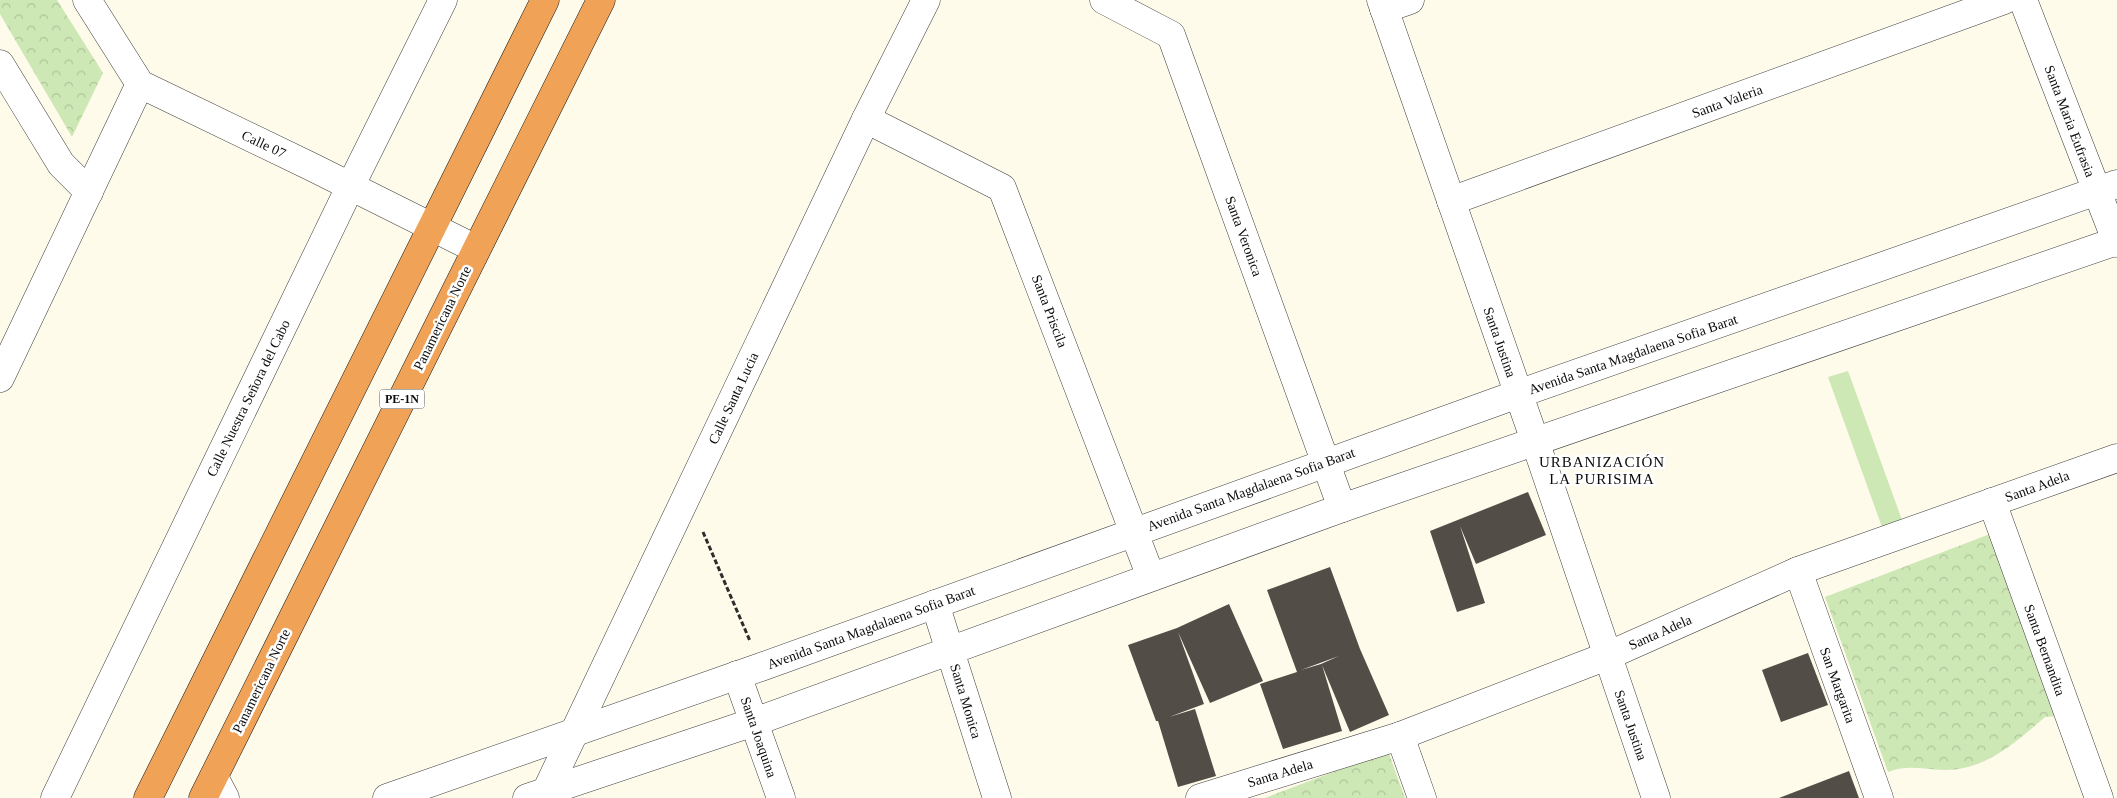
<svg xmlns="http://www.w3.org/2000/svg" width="2117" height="798" viewBox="0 0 2117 798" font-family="'Times New Roman',serif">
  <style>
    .grass { fill: #cde7b5 }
    .park { fill: url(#park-crowns) }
    .building { fill: #534d48; fill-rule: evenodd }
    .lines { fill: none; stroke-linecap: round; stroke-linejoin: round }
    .minor-casing { stroke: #3e3e3e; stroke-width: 29 }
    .highway-casing { stroke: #1c1c1c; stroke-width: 29 }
    .path { stroke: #2d2d2d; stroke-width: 3; stroke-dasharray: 5 2.5; stroke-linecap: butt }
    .minor { stroke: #fff; stroke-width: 28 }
    .highway { stroke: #f0a256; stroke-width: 28 }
    .labels { text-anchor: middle; stroke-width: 5; stroke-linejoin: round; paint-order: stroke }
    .shield { fill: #fff; stroke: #545454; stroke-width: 1 }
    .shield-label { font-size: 12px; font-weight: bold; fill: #0b0b0b }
    .street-label { font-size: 14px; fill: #0b0b0b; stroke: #fff }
    .neighbourhood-label { font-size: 15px; letter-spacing: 1px; fill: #0b0b0b; stroke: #fff }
  </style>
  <defs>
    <pattern id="park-crowns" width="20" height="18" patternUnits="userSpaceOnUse" patternTransform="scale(1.25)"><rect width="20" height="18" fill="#cde7b5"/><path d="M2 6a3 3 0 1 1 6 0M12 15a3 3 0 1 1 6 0" fill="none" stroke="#afc59a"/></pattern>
  </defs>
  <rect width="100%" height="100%" fill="#fefbea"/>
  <polygon class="grass" points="1848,371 1902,520 1882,527 1828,377"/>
  <g class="park">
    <polygon points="0,0 57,0 103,73 72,137 0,14"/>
    <path d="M1990,534L2060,716L2045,717C2016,742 1986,770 1945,770C1925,770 1907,764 1888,772L1825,597Z"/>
    <polygon points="1388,751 1405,798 1265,798"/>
  </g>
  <g class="building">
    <polygon points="1528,492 1546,535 1476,564 1460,526 1485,603 1457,612 1430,531"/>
    <path d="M1330,567L1360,649L1389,715L1350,732L1322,665L1342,731L1283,749L1260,684L1297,672L1267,590ZM1339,656L1321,664L1301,670Z"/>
    <polygon points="1229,604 1263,681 1210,703 1178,632 1204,704 1169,717 1195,709 1216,776 1178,787 1158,721 1156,721 1128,645 1177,628"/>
    <polygon points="1808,653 1828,705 1781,722 1762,670"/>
    <polygon points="1849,771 1859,798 1779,798"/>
  </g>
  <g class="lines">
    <g class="minor-casing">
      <g id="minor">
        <polyline points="87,0 140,84 312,167 476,249"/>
        <polyline points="1104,0 1171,35 1342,508"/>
        <polyline points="1381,0 1535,441 1656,798"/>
        <polyline points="2023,0 2117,243"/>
        <polyline points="1384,9 1410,0"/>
        <polyline points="0,64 61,164 89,192"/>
        <polyline points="866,119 1002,188 1151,577"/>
        <polyline points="1451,201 2004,0"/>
        <polyline points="0,378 140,84"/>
        <polyline points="1992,502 2099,798"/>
        <polyline points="1798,571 1879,798"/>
        <polyline points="935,604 997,798"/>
        <polyline points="737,675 781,798"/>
        <polyline points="1400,736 1422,798"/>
        <polyline points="214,777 225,798"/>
        <polyline points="55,798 350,187 443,0"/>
        <polyline points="387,798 761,667 1518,394 2117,184"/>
        <polyline points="527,798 754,722 1342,508 2117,241"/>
        <polyline points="543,798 866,119 926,0"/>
        <polyline points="1200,798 1400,736 1607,656 1798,571 2117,458"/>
      </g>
    </g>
    <g class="highway-casing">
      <g id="highway">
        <polyline points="148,798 545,0"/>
        <polyline points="203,798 601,0"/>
      </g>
    </g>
    <polyline class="path" points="703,532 750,641"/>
    <use href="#minor" class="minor"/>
    <use href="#highway" class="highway"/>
  </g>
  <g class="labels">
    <rect class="shield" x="379.5" y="389.5" width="45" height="19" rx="4"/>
    <g class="shield-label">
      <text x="402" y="403">PE-1N</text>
    </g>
    <g class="street-label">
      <text transform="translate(1727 101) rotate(-20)" y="5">Santa Valeria</text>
      <text transform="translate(2070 121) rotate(69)" y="5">Santa Maria Eufrasia</text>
      <text transform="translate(264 144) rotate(25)" y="5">Calle 07</text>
      <text transform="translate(1244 236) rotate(70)" y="5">Santa Veronica</text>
      <text transform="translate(1050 311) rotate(69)" y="5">Santa Priscila</text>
      <text transform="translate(442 318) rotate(-64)" y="5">Panamericana Norte</text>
      <text transform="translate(1500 342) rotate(71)" y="5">Santa Justina</text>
      <text transform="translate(1633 354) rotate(-19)" y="5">Avenida Santa Magdalaena Sofia Barat</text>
      <text transform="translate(248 398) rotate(-64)" y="5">Calle Nuestra Señora del Cabo</text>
      <text transform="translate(733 398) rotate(-65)" y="5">Calle Santa Lucia</text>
      <text transform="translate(2037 486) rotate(-20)" y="5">Santa Adela</text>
      <text transform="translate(1251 489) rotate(-20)" y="5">Avenida Santa Magdalaena Sofia Barat</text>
      <text transform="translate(871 627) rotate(-20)" y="5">Avenida Santa Magdalaena Sofia Barat</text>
      <text transform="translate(1660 632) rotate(-24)" y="5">Santa Adela</text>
      <text transform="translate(2045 650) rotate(70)" y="5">Santa Bernandita</text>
      <text transform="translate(261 681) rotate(-64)" y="5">Panamericana Norte</text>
      <text transform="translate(1838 685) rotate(70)" y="5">San Margarita</text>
      <text transform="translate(966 701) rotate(73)" y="5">Santa Monica</text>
      <text transform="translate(1631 725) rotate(71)" y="5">Santa Justina</text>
      <text transform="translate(759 737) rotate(71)" y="5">Santa Joaquina</text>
      <text transform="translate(1280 773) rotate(-17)" y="5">Santa Adela</text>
    </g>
    <g class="neighbourhood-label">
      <text x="1602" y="467">URBANIZACIÓN<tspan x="1602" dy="17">LA PURISIMA</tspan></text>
    </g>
  </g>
</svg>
